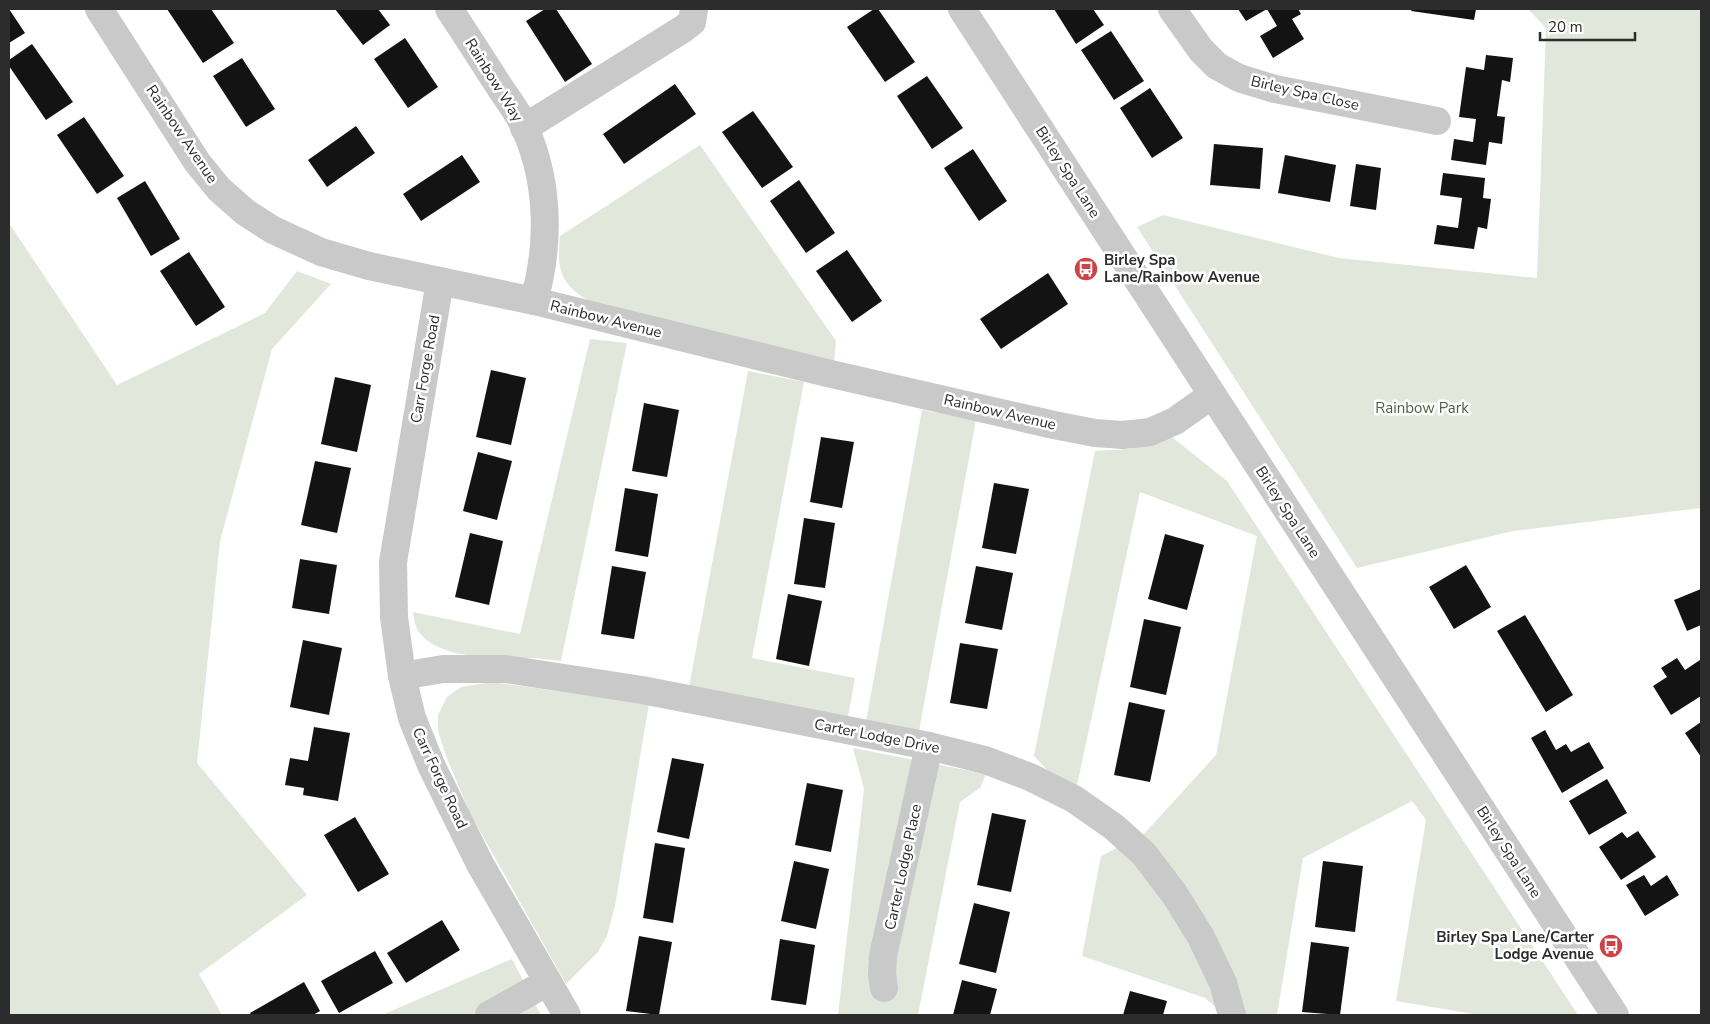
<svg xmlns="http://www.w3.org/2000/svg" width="1710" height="1024" viewBox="0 0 1710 1024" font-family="'Nunito Sans',sans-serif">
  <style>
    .green { fill: #e1e8db }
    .building { fill: #131313 }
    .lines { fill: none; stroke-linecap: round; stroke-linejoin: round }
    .minor { stroke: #c9c9c9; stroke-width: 28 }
    .labels { text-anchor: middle; stroke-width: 5; stroke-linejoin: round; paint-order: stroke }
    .street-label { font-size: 15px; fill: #2c2c2c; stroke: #fff }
    .poi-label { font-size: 15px; font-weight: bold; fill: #2c2c2c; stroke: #fff; text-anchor: start }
    .park-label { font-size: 15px; fill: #4e623f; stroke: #fff }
  </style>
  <rect width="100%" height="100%" fill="#fff"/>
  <g class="green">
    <polygon points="1528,9 1701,9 1701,508 1513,531 1357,568 1137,227 1163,215 1339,258 1537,278 1546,28"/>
    <path d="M700,145L836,341L834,362L594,304C562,286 556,273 560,236Z"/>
    <polygon points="9,223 117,385 265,313 297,271 331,284 272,349 220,541 197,763 307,895 199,974 222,1015 9,1015"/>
    <path d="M590,339L627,343L561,661C551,660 540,658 530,658C498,657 439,661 418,631C415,626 414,618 413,612L520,634Z"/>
    <polygon points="748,371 804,382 752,658 855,678 848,717 689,687"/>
    <polygon points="922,410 976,420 919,731 866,722"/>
    <polygon points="1172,437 1227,481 1578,1015 1479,1015 1396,1001 1426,820 1412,801 1303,858 1277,1015 1225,1015 1205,998 1082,956 1101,856 1144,834 1216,755 1257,536 1140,492 1074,799 1034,756 1095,451 1129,449"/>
    <polygon points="492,682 649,704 615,906 607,936 598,952 566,984 471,815 446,756 438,731 438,715 447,697 461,687"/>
    <polygon points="853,748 986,774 980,788 960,802 918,1015 838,1015 864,789"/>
    <polygon points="512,959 541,1015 382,1015"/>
  </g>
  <g class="building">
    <polygon points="9,9 25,33 9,43"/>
    <polygon points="167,9 211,9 234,43 203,63"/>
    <polygon points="335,9 378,9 390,25 363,45"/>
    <polygon points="545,9 556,9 592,64 565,82 526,21"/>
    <polygon points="874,9 878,9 915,62 885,82 847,27"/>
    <polygon points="1054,9 1093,9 1104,25 1076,44"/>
    <polygon points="1238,9 1298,9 1301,14 1292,19 1304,39 1273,58 1260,36 1277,26 1267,9 1246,21"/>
    <polygon points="1412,9 1476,9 1474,20 1411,11"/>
    <polygon points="1111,31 1144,81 1114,100 1081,50"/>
    <polygon points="405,38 438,87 408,108 374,59"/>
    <polygon points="32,44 73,102 46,120 9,66 9,60"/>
    <polygon points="1486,55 1513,58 1510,82 1502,80 1497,116 1505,117 1502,144 1489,142 1486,165 1451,160 1454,139 1473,142 1476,119 1459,117 1466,67 1484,70"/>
    <polygon points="242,58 275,109 246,127 213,76"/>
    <polygon points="927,76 963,128 932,149 897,96"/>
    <polygon points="675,84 696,114 624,164 603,134"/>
    <polygon points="1150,88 1183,138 1152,158 1120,108"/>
    <polygon points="753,111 793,167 762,188 722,132"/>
    <polygon points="84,117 124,176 97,194 57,135"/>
    <polygon points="356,126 375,153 327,187 308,160"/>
    <polygon points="1214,144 1263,148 1260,189 1210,185"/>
    <polygon points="973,149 1007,201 979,221 944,168"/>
    <polygon points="462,155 480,182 421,221 403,194"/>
    <polygon points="1285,155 1336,165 1330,202 1278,193"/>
    <polygon points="1356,164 1381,168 1376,210 1350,206"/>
    <polygon points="1443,173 1485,178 1483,198 1491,199 1487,229 1478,227 1474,249 1434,244 1437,225 1458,228 1462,198 1440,195"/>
    <polygon points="799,180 835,233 806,253 770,201"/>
    <polygon points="145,181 180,239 151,256 117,198"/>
    <polygon points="847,250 882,301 852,322 816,271"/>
    <polygon points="189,252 225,307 196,326 160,271"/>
    <polygon points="1048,273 1068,304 1001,349 980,319"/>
    <polygon points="491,370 526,378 511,445 476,437"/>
    <polygon points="335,377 371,385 357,452 321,444"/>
    <polygon points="644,403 679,410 667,477 632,471"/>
    <polygon points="821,437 854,442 842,508 810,502"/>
    <polygon points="478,452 512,461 497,520 463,511"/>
    <polygon points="315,461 351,468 337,533 301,525"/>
    <polygon points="994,483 1029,489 1016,554 982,548"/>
    <polygon points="625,488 658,494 648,557 615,551"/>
    <polygon points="804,518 835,523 825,588 794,584"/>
    <polygon points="470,533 503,541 489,605 455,597"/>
    <polygon points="1165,534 1204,545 1187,610 1148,599"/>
    <polygon points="300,559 337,565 329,614 292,608"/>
    <polygon points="1466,565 1491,607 1454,629 1429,587"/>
    <polygon points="612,566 646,572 634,639 601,634"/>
    <polygon points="976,566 1013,573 1002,630 965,623"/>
    <polygon points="1701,589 1701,625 1687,631 1674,600"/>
    <polygon points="788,594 822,601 809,666 776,659"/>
    <polygon points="1525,615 1573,695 1546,712 1497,631"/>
    <polygon points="1144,619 1181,627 1166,695 1130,687"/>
    <polygon points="303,640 342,648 329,715 290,707"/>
    <polygon points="960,643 998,649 987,709 950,703"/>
    <polygon points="1677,658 1685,670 1700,660 1701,663 1701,696 1671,715 1653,686 1667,677 1661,668"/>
    <polygon points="1129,702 1165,710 1150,782 1114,775"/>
    <polygon points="1701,722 1701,757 1685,733"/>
    <polygon points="314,727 350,733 338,801 303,795 304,788 285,785 290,758 308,761"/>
    <polygon points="1545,730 1556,750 1566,744 1571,752 1589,742 1604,768 1562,793 1531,738"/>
    <polygon points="672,758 704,764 689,839 657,832"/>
    <polygon points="1607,779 1627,813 1589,835 1569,801"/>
    <polygon points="807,783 843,790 831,852 795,845"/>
    <polygon points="992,813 1026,820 1011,892 977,885"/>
    <polygon points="355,817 389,874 358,892 324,835"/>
    <polygon points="1638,831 1656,857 1621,880 1599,847 1622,832 1627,838"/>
    <polygon points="655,843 685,848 673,923 643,918"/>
    <polygon points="794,861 829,869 816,929 781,921"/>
    <polygon points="1323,861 1363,866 1355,932 1315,927"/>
    <polygon points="1644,875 1651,886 1667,875 1679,895 1645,916 1626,885"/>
    <polygon points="974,903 1010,912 996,973 959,964"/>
    <polygon points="442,920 460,950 406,983 387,953"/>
    <polygon points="639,936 672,942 659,1015 626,1011"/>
    <polygon points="780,939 815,945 806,1005 771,1000"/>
    <polygon points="1311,942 1349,947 1340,1015 1302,1012"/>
    <polygon points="375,951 393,983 339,1013 321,981"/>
    <polygon points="962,980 997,989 990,1015 953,1015"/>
    <polygon points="304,982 320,1011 313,1015 251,1015 250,1013"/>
    <polygon points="1130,991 1167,1001 1163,1015 1123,1015"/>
  </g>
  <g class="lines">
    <g class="minor">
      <polyline points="99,9 197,162 219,189 245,212 273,230 321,252 369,266 534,301 827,373 1054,425 1095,433 1123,435 1150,432 1175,421 1212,395"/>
      <path d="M449,9C465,33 481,58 497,83C504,94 513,106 520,118C549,174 551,241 534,301"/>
      <polyline points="962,9 1615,1015"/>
      <polyline points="1172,9 1201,50 1217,66 1239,78 1275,89 1437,121"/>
      <polyline points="524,128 683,29 692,22 694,9"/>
      <polyline points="440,281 393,562 394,617 402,676 412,718 431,765 480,864 567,1015"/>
      <polyline points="402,676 443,669 506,669 642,690 929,746 985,760 1030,777 1074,799 1114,827 1144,854 1175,895 1201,937 1223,983 1232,1015"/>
      <polyline points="884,988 882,974 883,956 929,746"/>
      <polyline points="489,1015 548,982"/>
    </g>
  </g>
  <defs>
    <g id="bus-disc" transform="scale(1.25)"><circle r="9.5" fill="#ce4346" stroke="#fff"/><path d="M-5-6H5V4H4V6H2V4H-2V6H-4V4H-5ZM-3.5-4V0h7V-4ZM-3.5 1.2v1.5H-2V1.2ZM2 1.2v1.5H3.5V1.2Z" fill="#fff"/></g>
  </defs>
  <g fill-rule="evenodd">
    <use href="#bus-disc" x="1086" y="269"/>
    <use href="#bus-disc" x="1611" y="946"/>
  </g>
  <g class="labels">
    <g class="street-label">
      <text transform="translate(494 80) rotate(58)" y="5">Rainbow Way</text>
      <text transform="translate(1305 93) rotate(13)" y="5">Birley Spa Close</text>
      <text transform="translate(182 134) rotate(56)" y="5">Rainbow Avenue</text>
      <text transform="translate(1068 172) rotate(57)" y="5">Birley Spa Lane</text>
      <text transform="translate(606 319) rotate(14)" y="5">Rainbow Avenue</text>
      <text transform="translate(425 369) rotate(-80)" y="5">Carr Forge Road</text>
      <text transform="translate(1000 412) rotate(13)" y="5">Rainbow Avenue</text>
      <text transform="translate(1288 512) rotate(57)" y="5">Birley Spa Lane</text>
      <text transform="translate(877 736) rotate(11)" y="5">Carter Lodge Drive</text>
      <text transform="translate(440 778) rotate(65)" y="5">Carr Forge Road</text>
      <text transform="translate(1509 852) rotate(57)" y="5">Birley Spa Lane</text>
      <text transform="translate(903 867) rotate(-78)" y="5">Carter Lodge Place</text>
    </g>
    <g class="poi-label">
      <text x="1104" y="265">Birley Spa<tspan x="1104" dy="17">Lane/Rainbow Avenue</tspan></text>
      <text x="1594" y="942" text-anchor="end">Birley Spa Lane/Carter<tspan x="1594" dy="17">Lodge Avenue</tspan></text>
    </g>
    <g class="park-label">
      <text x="1422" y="413">Rainbow Park</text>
    </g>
  </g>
  <rect width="1710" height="1024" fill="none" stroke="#2c2c2c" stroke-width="20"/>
  <path d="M1540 32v8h95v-8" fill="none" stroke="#2c2c2c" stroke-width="2.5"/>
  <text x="1548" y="32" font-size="15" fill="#2c2c2c" stroke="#ffffff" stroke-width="4" paint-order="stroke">20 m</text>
</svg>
